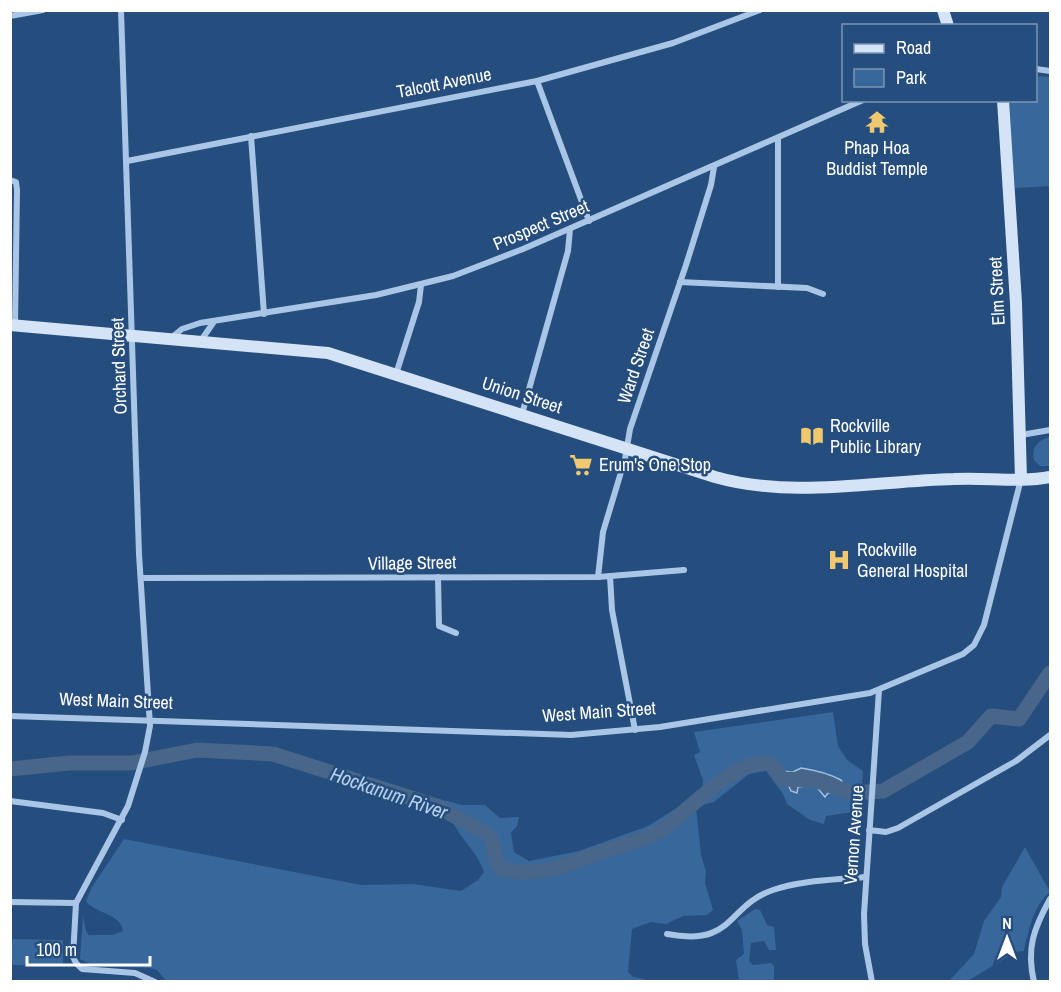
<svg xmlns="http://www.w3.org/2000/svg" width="1061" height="992" viewBox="0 0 1061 992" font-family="'Archivo Narrow',sans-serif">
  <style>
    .green { fill: #38679c; fill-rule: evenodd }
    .water { fill: #486689; stroke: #9fc1e6; stroke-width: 1.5 }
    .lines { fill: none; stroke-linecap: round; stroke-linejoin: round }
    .river { stroke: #486689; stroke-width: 15 }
    .street { stroke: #aac6e6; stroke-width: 6 }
    .secondary { stroke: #d4e3f5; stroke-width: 12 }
    .labels { text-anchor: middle; stroke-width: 5; stroke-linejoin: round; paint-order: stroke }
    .street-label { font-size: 18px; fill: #fff; stroke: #254d7e }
    .poi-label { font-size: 18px; fill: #fff; stroke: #254d7e; text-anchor: start }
    .water-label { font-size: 20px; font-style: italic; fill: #b6d0ed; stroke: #254d7e }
  </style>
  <rect width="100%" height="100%" fill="#254d7e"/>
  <g class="green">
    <polygon points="1036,76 1050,77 1050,186 1015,188 1009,101 1036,100"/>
    <path d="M1050,437V466H1040L1034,460C1031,447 1038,440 1050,437Z"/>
    <path d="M833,712L838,746L847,760L863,771L860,811L826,816L824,824L810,820L787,804L783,794L766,771L749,774L714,802L696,807L701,855L706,871L705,883L713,910L707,915L683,916L666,924L651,922L632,929L628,972L633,977L653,981L167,982L157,970L150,968L94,966L80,959L83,915L86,931L89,935H112L123,931C121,913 95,914 86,901L92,887L124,839L361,885L413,884L461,891L478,880L484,872C477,849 452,833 450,810C436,797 399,800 391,786L462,805H485L500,818L519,817L517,826L511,833L514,852L529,861L579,851L648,826L702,792L703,780L694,755L700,752L694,732ZM800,768L819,773L843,791L828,793L826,797L815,785L798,787V791H792L782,771L793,772Z"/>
    <path d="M1025,847L1050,892C1034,904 1028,932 1024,951L1015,952L968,981H949L974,954L984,921L1001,897L1002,887Z"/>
    <polygon points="755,909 760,910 767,925 774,927 776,950 769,950 764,941 751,943 749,961 753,965 771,963 774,966 774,981 739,981 736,960 744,954 742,930 737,921"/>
    <polygon points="11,939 63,940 63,966 11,965"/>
  </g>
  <path class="water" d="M801,768C814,770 830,774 841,780L845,790L828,793L825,797L815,785L798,787L797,793L791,791L782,771L793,772Z"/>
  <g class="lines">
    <path class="river" d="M10,769L69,763H131L197,750L273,754L436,806L489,835C497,846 491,861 502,869C543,879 572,862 608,850C626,844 644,841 660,831C687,813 737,755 772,764L782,779L814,780L852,793L883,791L968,742L991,716L1019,719L1050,673"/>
    <g class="street">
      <polyline points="121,10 139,554 150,726 145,752 128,806 76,903 73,957 76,963 82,969 135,973 155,982"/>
      <polyline points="10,16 43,10"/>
      <polyline points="1036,69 1050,71"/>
      <polyline points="537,81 589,221"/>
      <polyline points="251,136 264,314"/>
      <polyline points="778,138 778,287"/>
      <polyline points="127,161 537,81 673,43 760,10"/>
      <polyline points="10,180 16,182 17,190 15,325"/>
      <polyline points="680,282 807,288 823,294"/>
      <polyline points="171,338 182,329 200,323 376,295 453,276 523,249 863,100"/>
      <polyline points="200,342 213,323"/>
      <polyline points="396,374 419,302 421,285"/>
      <polyline points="522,414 568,251 570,229"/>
      <polyline points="1021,435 1050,430"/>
      <polyline points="610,576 612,610 635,730"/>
      <polyline points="438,577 439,626 456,633"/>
      <polyline points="598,577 603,532 625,459 630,429 686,265 711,185 714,167"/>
      <polyline points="141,578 598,577 684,570"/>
      <polyline points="10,716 571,735 660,727 870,693 963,654 974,645 984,625 1021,479"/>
      <polyline points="10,801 103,813 122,820"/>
      <polyline points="869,830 886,832 898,828 1016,761 1050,735"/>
      <polyline points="10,902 76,903"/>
      <path d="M667,934C735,947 726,906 773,890C802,880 835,880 865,877"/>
      <polyline points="872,982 865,944 864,914 879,690"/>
      <path d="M1034,982C1026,948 1034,928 1050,899"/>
    </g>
    <g class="secondary">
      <polyline points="943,10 948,26"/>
      <polyline points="1003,100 1016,303 1021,479"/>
      <path d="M10,325L328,353L715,477C792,499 875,481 954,479C985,477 1019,483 1050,477"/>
    </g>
  </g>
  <defs>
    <g id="temple-bare" transform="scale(1.8)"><path d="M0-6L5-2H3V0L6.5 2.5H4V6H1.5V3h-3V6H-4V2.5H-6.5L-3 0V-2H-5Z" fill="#efc86f" stroke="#254d7e" stroke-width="2.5" paint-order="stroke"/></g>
    <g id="library-bare" transform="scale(1.8)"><path d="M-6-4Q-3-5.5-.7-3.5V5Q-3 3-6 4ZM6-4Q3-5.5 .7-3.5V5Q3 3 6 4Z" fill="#efc86f" stroke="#254d7e" stroke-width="2.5" paint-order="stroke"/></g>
    <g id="supermarket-bare" transform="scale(1.8)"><path d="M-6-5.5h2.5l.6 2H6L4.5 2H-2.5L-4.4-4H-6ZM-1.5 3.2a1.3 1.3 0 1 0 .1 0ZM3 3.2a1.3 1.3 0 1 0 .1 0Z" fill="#efc86f" stroke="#254d7e" stroke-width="2.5" paint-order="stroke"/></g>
    <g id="hospital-bare" transform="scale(1.8)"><path d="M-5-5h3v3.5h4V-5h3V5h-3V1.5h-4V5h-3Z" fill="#efc86f" stroke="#254d7e" stroke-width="2.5" paint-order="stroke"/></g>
  </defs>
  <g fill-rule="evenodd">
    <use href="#temple-bare" x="877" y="122"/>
    <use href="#library-bare" x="812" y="436"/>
    <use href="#supermarket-bare" x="581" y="465"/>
    <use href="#hospital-bare" x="839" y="560"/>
  </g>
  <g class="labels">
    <g class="street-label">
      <text transform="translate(444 83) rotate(-11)" y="6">Talcott Avenue</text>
      <text transform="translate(541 225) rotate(-23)" y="6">Prospect Street</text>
      <text transform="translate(997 291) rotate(-93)" y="6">Elm Street</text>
      <text transform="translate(119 366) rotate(-92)" y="6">Orchard Street</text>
      <text transform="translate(636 366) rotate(-71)" y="6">Ward Street</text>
      <text transform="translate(522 395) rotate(18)" y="6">Union Street</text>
      <text transform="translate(412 563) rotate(-1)" y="6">Village Street</text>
      <text transform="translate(116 701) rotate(2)" y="6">West Main Street</text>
      <text transform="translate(599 712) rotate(-4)" y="6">West Main Street</text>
      <text transform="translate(854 835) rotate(-86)" y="6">Vernon Avenue</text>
    </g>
    <g class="poi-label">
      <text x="877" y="154" text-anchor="middle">Phap Hoa<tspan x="877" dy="21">Buddist Temple</tspan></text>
      <text x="830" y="432">Rockville<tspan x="830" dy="21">Public Library</tspan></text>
      <text x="599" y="471">Erum's One Stop</text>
      <text x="857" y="556">Rockville<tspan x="857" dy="21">General Hospital</tspan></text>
    </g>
    <g class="water-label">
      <text transform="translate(389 793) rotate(19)" y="7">Hockanum River</text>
    </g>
  </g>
  <rect width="1061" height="992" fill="none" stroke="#ffffff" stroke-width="24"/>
  <rect x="842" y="24" width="195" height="78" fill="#254d7e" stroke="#7c94b2" stroke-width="1.5"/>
  <rect x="854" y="44" width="30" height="9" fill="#d4e3f5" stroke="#7c94b2" stroke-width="1.5"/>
  <text x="896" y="54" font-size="18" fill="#ffffff">Road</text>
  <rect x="854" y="69" width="30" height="18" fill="#38679c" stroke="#7c94b2" stroke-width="1.5"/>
  <text x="896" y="84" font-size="18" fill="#ffffff">Park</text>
  <g transform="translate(1007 938)" stroke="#254d7e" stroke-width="4.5" paint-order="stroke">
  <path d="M0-4.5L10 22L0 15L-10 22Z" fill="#ffffff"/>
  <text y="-9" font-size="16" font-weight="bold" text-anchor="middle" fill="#ffffff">N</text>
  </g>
  <path d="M27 956v9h123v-9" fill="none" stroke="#ffffff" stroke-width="3"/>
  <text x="36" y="956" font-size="18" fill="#ffffff" stroke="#254d7e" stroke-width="4.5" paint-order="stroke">100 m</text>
</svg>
